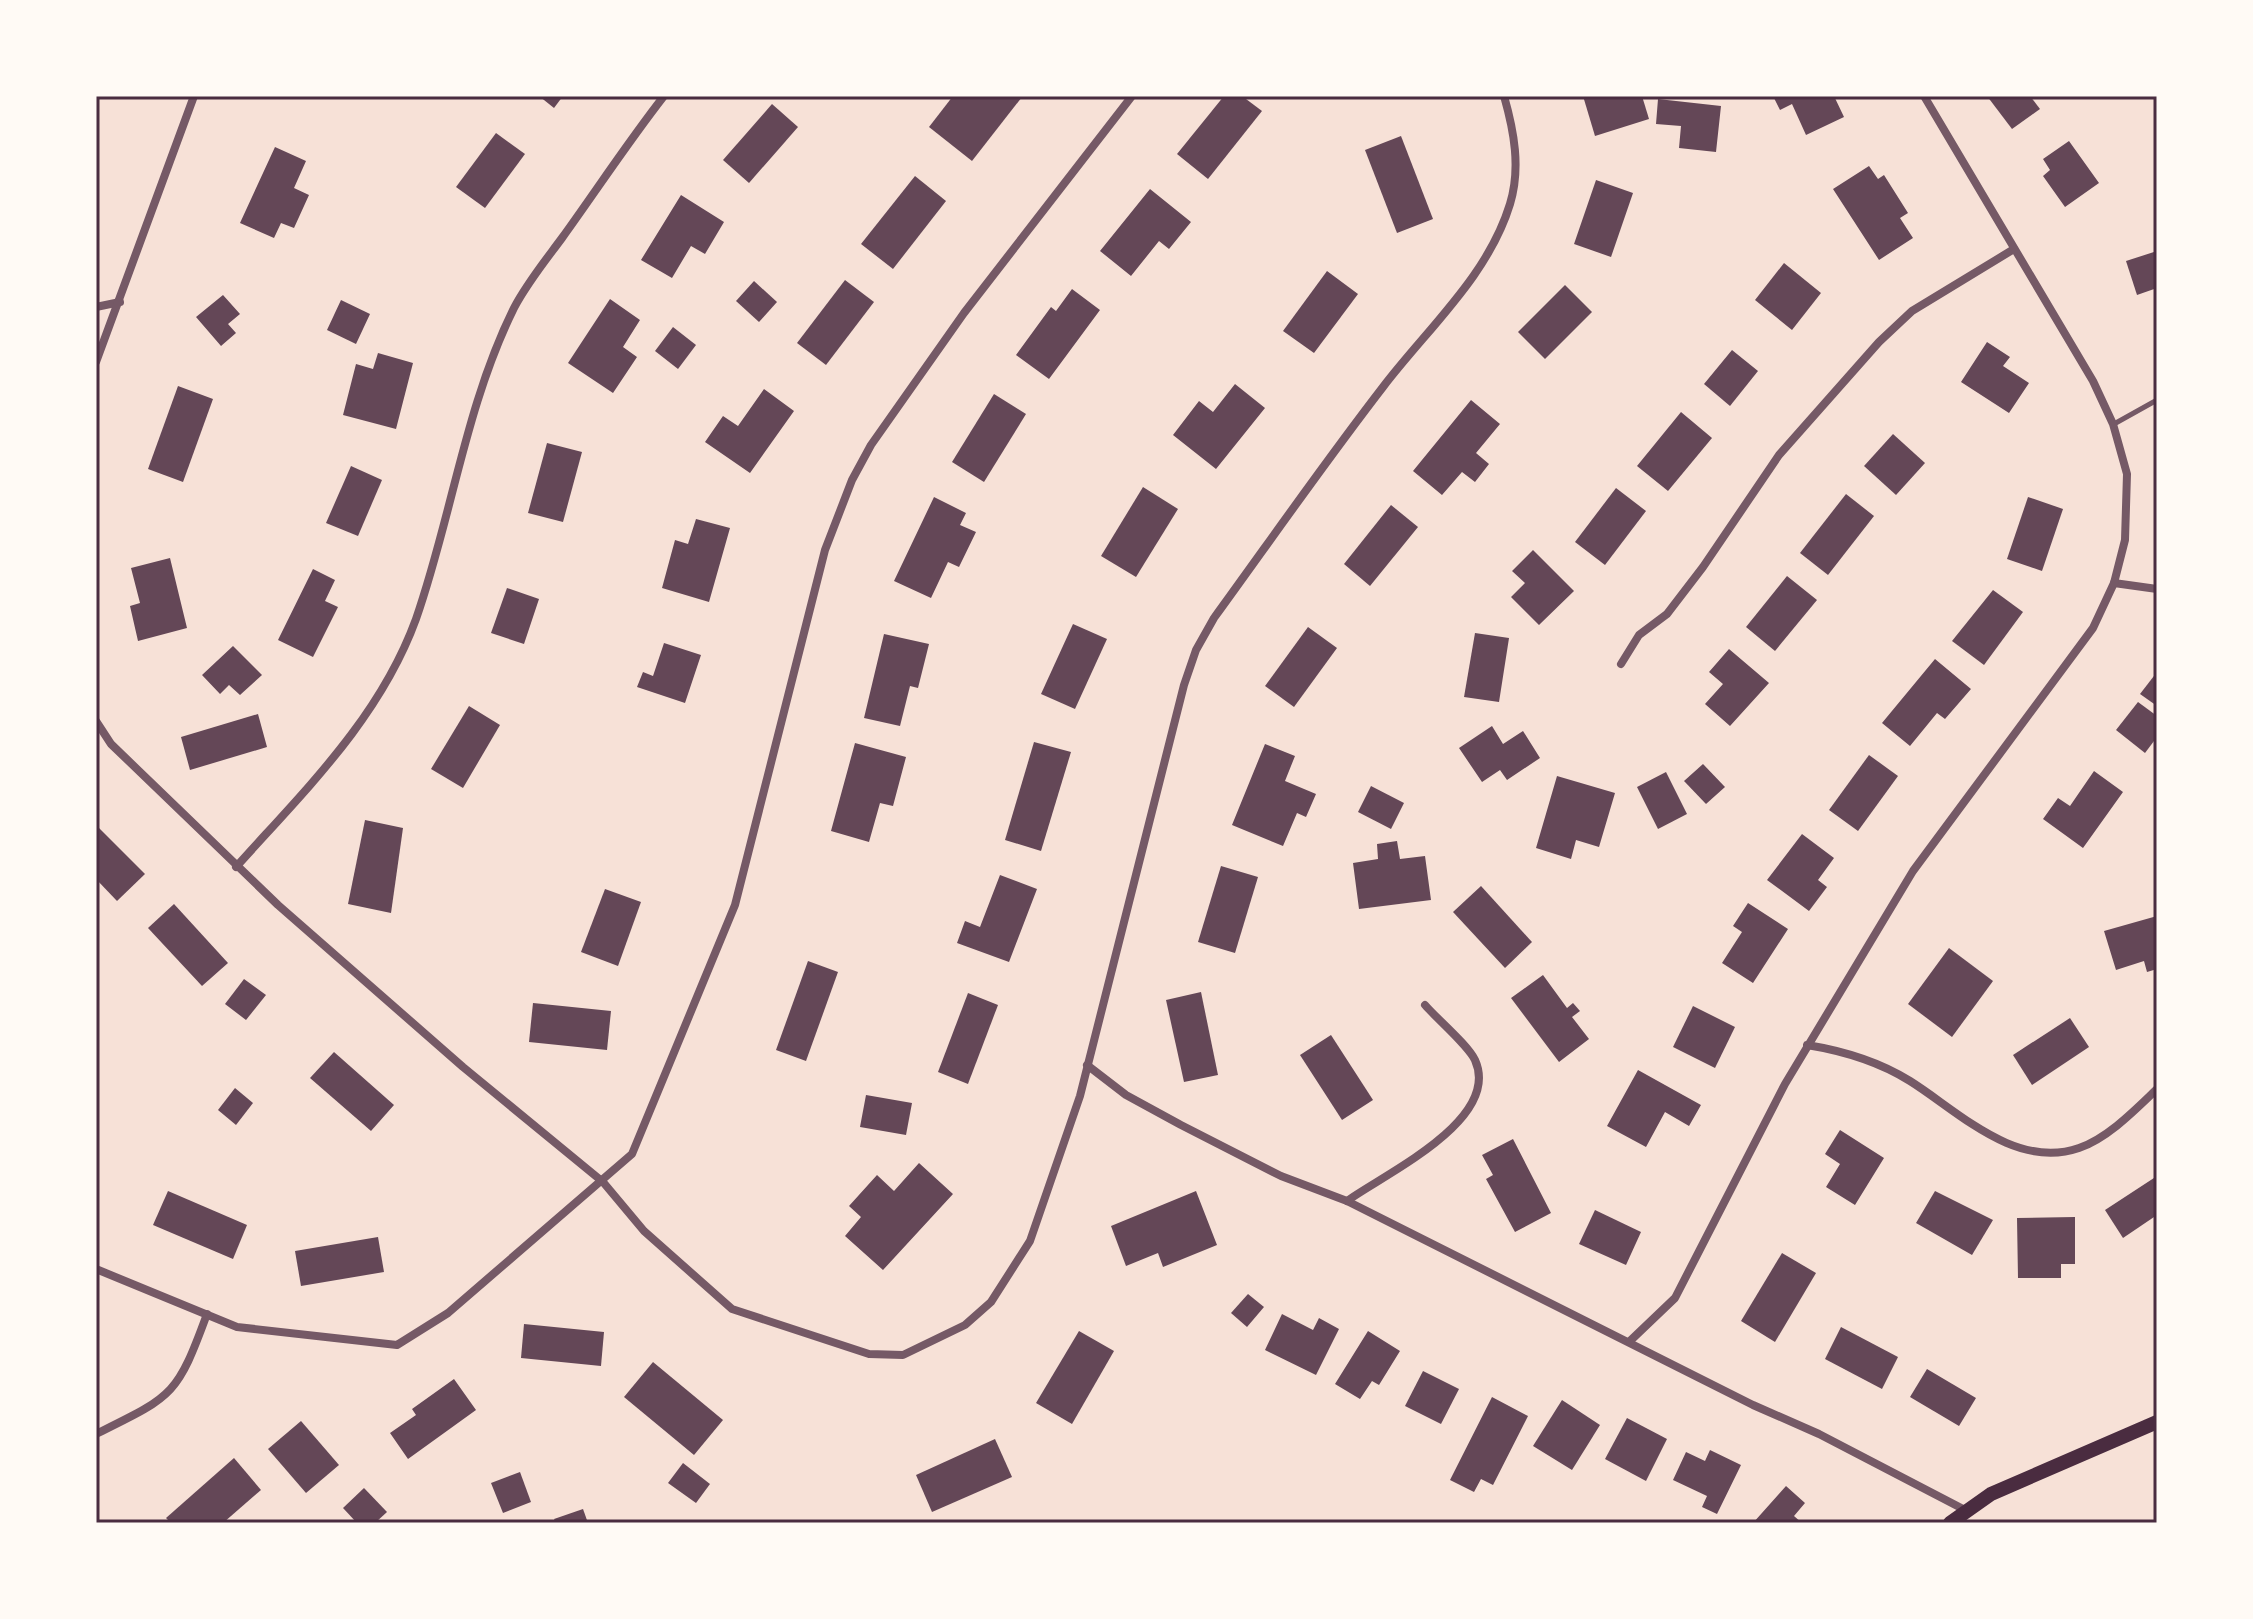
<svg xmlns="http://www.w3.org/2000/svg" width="2253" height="1619" viewBox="0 0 2253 1619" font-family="Karla,sans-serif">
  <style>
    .building { fill: #644757 }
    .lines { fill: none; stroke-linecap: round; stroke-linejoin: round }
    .service { stroke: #755966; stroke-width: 5 }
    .minor { stroke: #755966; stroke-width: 8 }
    .secondary { stroke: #4a2c40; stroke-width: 14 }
    .neatline { fill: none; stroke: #4a2c40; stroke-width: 3 }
  </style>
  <rect width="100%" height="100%" fill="#f7e1d7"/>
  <g class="building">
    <polygon points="539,96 563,96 554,108"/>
    <polygon points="953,96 1020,96 1022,97 972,161 929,127"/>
    <polygon points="1224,96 1242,96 1262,111 1208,179 1177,154"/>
    <polygon points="1583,96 1642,96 1649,119 1595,136"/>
    <polygon points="1773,96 1834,96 1844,117 1806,135 1792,104 1780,110"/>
    <polygon points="1987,96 2030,96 2040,109 2012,129"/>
    <polygon points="1658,99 1721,106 1716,152 1679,148 1681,126 1656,124"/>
    <polygon points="772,104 798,127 749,183 723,160"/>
    <polygon points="496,133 525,154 485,208 456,187"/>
    <polygon points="1401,136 1433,219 1397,233 1365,150"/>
    <polygon points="2069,141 2099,183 2065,207 2043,176 2050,170 2043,159"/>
    <polygon points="275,147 306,161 294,188 309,195 294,228 281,223 274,238 240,223"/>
    <polygon points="1869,166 1878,179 1884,175 1908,213 1900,218 1913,238 1879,260 1833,189"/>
    <polygon points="915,176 946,201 893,269 861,244"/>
    <polygon points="1596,180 1633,193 1611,257 1574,244"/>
    <polygon points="1150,189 1191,222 1169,249 1159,241 1131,276 1100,251"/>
    <polygon points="681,195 724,222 705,254 691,246 672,278 641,260"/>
    <polygon points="2157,251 2157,288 2137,295 2126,261"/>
    <polygon points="1784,263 1821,293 1792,330 1755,300"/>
    <polygon points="1327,271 1358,294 1314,353 1283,331"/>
    <polygon points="845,280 874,302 826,365 797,343"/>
    <polygon points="754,281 777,302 759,322 736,301"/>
    <polygon points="1565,285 1592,312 1545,359 1518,332"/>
    <polygon points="1072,289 1100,310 1049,379 1016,355 1051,307 1056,311"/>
    <polygon points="223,295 240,314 228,324 236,333 221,346 196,317"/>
    <polygon points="610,299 640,320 623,347 637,357 613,393 568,363"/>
    <polygon points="341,300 370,314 356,344 327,330"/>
    <polygon points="673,327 696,345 678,369 655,351"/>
    <polygon points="1987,342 2010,357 2003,366 2029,383 2009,413 1961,382"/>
    <polygon points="1732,350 1758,371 1730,406 1704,384"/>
    <polygon points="378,353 413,363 396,429 343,415 356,364 373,369"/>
    <polygon points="1235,384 1265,408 1216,469 1173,435 1199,401 1213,412"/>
    <polygon points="178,386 213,399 183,482 148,469"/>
    <polygon points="764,389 794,411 750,473 705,442 723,416 738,426"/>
    <polygon points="994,394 1026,414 984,482 952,462"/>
    <polygon points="1471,400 1500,424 1476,453 1489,464 1475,482 1462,472 1442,495 1413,471"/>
    <polygon points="1681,412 1712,438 1668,491 1637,466"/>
    <polygon points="1893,434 1925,463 1896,495 1864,466"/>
    <polygon points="547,443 582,452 563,522 528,513"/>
    <polygon points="351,466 382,480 358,536 326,523"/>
    <polygon points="1143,487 1178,509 1136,577 1101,556"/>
    <polygon points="1616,488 1646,511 1605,565 1575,542"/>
    <polygon points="1846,494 1874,516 1828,575 1800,553"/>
    <polygon points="934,497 966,513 960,525 976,532 959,567 948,562 931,598 894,581"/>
    <polygon points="2028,497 2063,509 2042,571 2007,559"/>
    <polygon points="1391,505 1418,527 1370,586 1344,564"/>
    <polygon points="696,519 730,528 709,602 662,588 675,540 688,544"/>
    <polygon points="1533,550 1574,591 1539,625 1511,597 1525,583 1512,571"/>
    <polygon points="170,558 187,628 138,641 130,606 140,603 131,568"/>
    <polygon points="313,569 335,580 325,601 338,607 313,657 278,640"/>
    <polygon points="1787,576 1817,600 1775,651 1746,627"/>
    <polygon points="507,588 539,599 524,644 491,633"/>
    <polygon points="1993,590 2023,612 1984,665 1952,641"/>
    <polygon points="1073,624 1107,639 1075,709 1041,694"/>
    <polygon points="1308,627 1337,648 1294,707 1265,686"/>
    <polygon points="1475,633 1509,638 1499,702 1464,697"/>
    <polygon points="884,634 929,644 918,688 910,686 900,726 864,718"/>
    <polygon points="664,643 701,655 685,703 637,687 643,672 653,676"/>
    <polygon points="233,646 262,675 240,695 229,685 220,694 202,675"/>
    <polygon points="1729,649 1769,683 1730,726 1705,704 1723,684 1709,672"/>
    <polygon points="1935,659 1971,689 1945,719 1937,713 1910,746 1882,723"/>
    <polygon points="2157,672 2157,706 2140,694"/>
    <polygon points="2138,702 2157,716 2157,737 2145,753 2116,730"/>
    <polygon points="469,706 500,725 463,788 431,769"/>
    <polygon points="258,714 267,747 190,770 181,737"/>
    <polygon points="1492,726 1503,744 1523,731 1540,758 1507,780 1500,770 1482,782 1459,748"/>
    <polygon points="1034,742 1071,752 1041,851 1005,840"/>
    <polygon points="855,743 906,757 893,806 880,803 869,842 831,831"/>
    <polygon points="1265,744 1295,756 1285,781 1316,794 1306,817 1297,813 1283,846 1232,825"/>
    <polygon points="1869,755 1898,776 1858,831 1829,810"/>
    <polygon points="1703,764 1725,787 1706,804 1684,781"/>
    <polygon points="2094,771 2123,792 2083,848 2043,819 2058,798 2070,806"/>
    <polygon points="1666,772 1687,814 1658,829 1637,787"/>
    <polygon points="1557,776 1615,793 1599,847 1576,840 1571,859 1536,848"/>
    <polygon points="1371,786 1404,803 1391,829 1358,812"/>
    <polygon points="365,820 403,828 391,913 348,904"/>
    <polygon points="96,825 145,874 117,901 96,879"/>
    <polygon points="1802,834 1834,858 1818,880 1827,887 1809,911 1767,880"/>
    <polygon points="1397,841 1400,859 1425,856 1431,900 1359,909 1353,863 1378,859 1377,844"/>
    <polygon points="1221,866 1258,877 1235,953 1198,942"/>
    <polygon points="1000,875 1037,889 1009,962 957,943 965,921 980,927"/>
    <polygon points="1481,886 1532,942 1505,968 1453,912"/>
    <polygon points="605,889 641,902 618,966 581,952"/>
    <polygon points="1748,903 1788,929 1753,983 1722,963 1742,932 1733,926"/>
    <polygon points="174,904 228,963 202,986 148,928"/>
    <polygon points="2157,916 2157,969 2147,972 2144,961 2116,970 2104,931"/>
    <polygon points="1949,948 1993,981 1952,1037 1908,1004"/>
    <polygon points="808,961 838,972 806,1061 776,1050"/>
    <polygon points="1543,975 1567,1008 1573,1003 1580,1011 1572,1017 1589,1039 1559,1062 1511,998"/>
    <polygon points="244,979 266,995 246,1020 225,1004"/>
    <polygon points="1201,992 1218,1075 1184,1082 1166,1000"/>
    <polygon points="968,993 998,1005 968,1084 938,1072"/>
    <polygon points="533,1003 611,1011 607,1050 529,1042"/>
    <polygon points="1693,1006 1735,1027 1715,1068 1673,1047"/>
    <polygon points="2070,1018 2089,1047 2032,1085 2013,1055"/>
    <polygon points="1331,1035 1373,1100 1342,1120 1300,1055"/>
    <polygon points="334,1052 394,1105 371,1131 310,1078"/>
    <polygon points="1638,1070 1701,1105 1689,1126 1665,1112 1646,1147 1607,1126"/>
    <polygon points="235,1088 253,1103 236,1125 218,1110"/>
    <polygon points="866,1095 912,1103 906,1135 860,1127"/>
    <polygon points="1840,1130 1884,1158 1855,1205 1826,1187 1840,1164 1825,1154"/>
    <polygon points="1513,1139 1551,1213 1515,1232 1486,1179 1493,1175 1482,1155"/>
    <polygon points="919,1163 953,1194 883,1270 845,1236 861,1217 849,1206 877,1175 894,1191"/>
    <polygon points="2157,1176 2157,1215 2123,1238 2105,1210"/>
    <polygon points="168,1191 247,1225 233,1259 153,1225"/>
    <polygon points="1196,1191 1217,1245 1163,1267 1158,1253 1126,1266 1111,1226"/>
    <polygon points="1935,1191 1993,1220 1972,1255 1916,1223"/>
    <polygon points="1595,1210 1641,1232 1626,1265 1579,1244"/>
    <polygon points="2075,1217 2075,1264 2061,1264 2061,1278 2018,1278 2017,1218"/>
    <polygon points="378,1237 384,1272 301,1286 295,1251"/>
    <polygon points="1782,1253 1816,1273 1775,1342 1741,1321"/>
    <polygon points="1248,1294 1264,1307 1247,1327 1231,1313"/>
    <polygon points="1282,1314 1313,1330 1319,1318 1339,1329 1316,1375 1265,1350"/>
    <polygon points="524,1324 604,1332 601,1366 521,1358"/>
    <polygon points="1841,1327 1898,1357 1882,1389 1825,1359"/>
    <polygon points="1079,1331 1114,1351 1072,1424 1036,1403"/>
    <polygon points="1368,1331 1400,1351 1379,1385 1372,1381 1360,1399 1335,1384"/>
    <polygon points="653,1362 723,1420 694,1455 624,1397"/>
    <polygon points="1927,1369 1976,1398 1959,1426 1910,1397"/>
    <polygon points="1423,1371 1459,1389 1441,1424 1405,1406"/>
    <polygon points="454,1379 476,1410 408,1459 390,1433 416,1415 412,1409"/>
    <polygon points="1492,1397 1528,1416 1493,1485 1481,1479 1474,1492 1450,1480"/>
    <polygon points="1562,1400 1600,1425 1572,1470 1533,1446"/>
    <polygon points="1627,1418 1667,1439 1646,1481 1605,1459"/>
    <polygon points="301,1421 339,1465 306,1493 268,1449"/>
    <polygon points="995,1439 1012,1477 932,1512 916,1475"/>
    <polygon points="1710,1450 1741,1465 1717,1514 1702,1507 1707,1496 1673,1480 1686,1452 1705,1461"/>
    <polygon points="234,1458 261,1490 223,1523 171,1523 166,1518"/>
    <polygon points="683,1463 710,1484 696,1503 668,1483"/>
    <polygon points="520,1472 531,1502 503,1513 491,1483"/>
    <polygon points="1786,1486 1805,1503 1794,1516 1802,1523 1753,1523"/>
    <polygon points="364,1488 387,1512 375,1523 357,1523 343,1508"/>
    <polygon points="583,1509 588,1523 556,1523 554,1519"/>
  </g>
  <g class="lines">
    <polyline class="service" points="2114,424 2157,400"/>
    <g class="minor">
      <polyline points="96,307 120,302"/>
      <polyline points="96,362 194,96"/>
      <polyline points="2114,583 2157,589"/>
      <polyline points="1621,664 1639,635 1667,614 1703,567 1779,455 1879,342 1912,311 2014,249"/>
      <path d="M96,721L111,744L278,905L463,1067L603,1182L644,1231L732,1309L869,1354L903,1355L965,1325L991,1302L1030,1241L1080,1096L1184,685L1196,650L1214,618C1270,541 1325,462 1383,387C1428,328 1488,276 1510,204C1521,168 1514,131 1504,96"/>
      <path d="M236,867C305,790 380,718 416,619C452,516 465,407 514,308C527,283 545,261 562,238C596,191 628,142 664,96"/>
      <path d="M1807,1045C1844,1051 1878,1061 1910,1081C1958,1111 2015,1170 2079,1148C2108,1138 2135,1110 2157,1089"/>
      <polyline points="1087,1065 1126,1095 1181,1125 1281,1176 1347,1201 1753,1405 1819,1434 1967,1511"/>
      <path d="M1347,1201C1384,1174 1502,1120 1475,1060C1468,1045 1437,1019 1425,1005"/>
      <polyline points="96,1269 237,1327 397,1345 448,1313 632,1154 735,905 825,550 852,480 871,445 964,313 1132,96"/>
      <polyline points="1630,1341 1675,1298 1785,1084 1913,871 2093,628 2114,583 2125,540 2127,474 2113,424 2093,381 1924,96"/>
      <path d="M96,1434C173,1396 177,1396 207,1314"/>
    </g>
    <polyline class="secondary" points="1950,1523 1991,1494 2157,1422"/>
  </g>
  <rect width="2253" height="1619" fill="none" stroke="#fffaf5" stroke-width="196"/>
  <rect x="98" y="98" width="2057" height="1423" class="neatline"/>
</svg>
